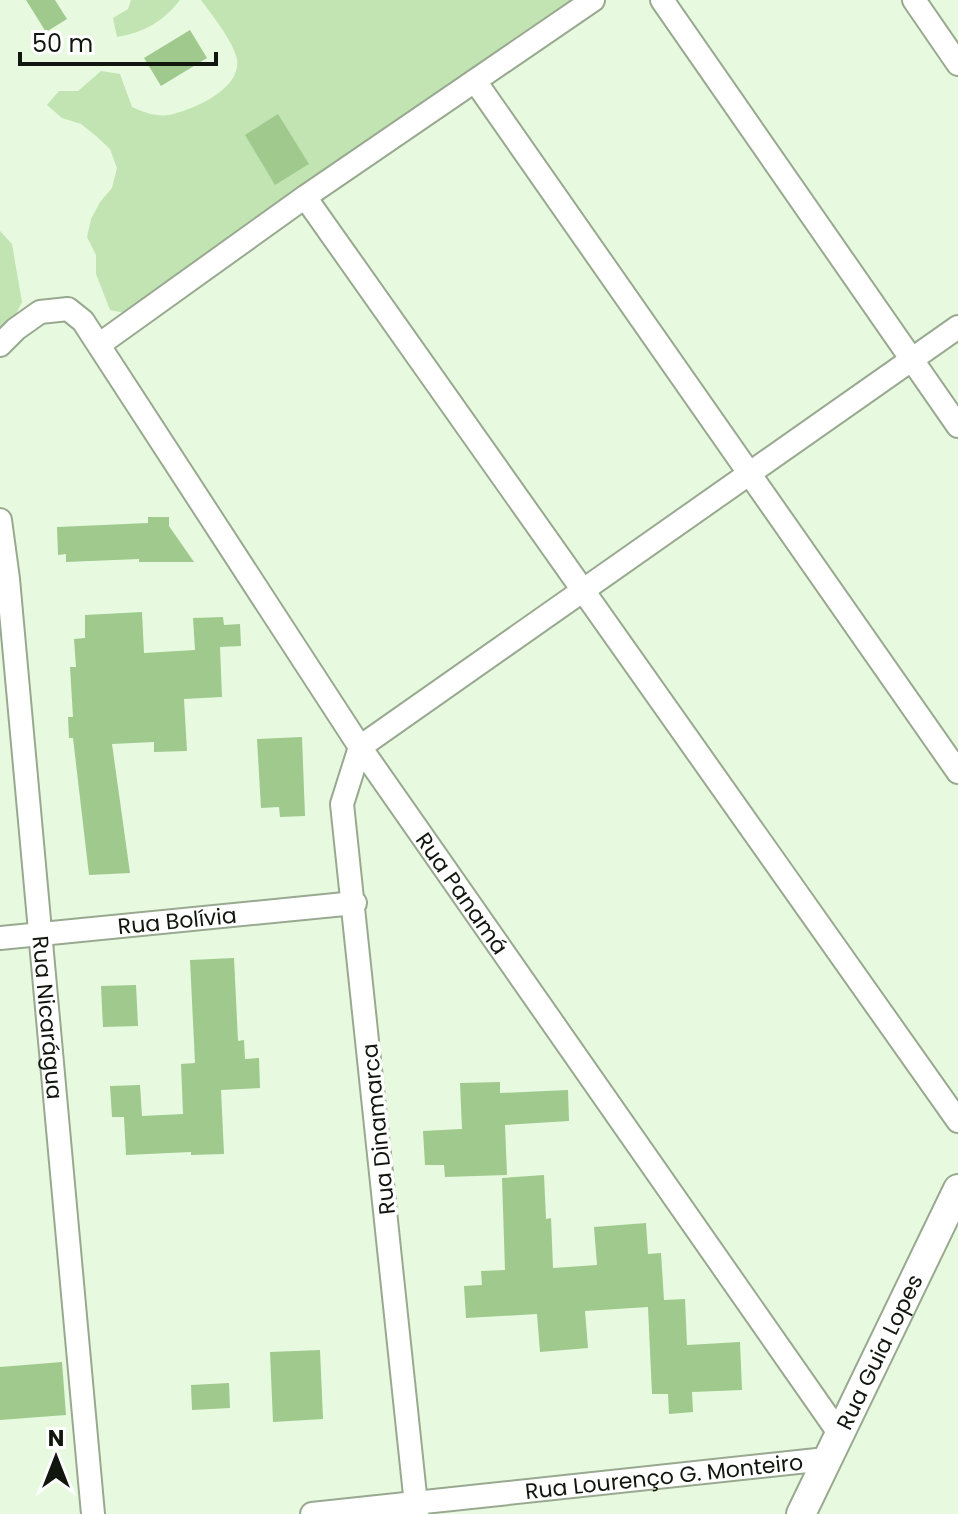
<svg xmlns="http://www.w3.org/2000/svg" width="958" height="1514" viewBox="0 0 958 1514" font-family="Poppins,sans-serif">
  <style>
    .green { fill: #c2e4b3 }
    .building { fill: #9fc98d }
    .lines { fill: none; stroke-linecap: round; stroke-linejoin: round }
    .minor-casing { stroke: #98a990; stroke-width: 26 }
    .tertiary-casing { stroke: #98a990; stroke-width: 32 }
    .minor { stroke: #fff; stroke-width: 22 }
    .tertiary { stroke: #fff; stroke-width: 28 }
    .labels { text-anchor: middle; stroke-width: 7; stroke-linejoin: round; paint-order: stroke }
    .street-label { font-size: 22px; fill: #11170e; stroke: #fff }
  </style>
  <rect width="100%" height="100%" fill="#e7fadf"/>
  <g class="green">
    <path d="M131,0H180C164,21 143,33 117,37L113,18L128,9Z"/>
    <path d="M201,0H575L130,314L110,310L96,274V255L87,237L91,219L100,202L112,188L117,168L110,149L96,136L81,124L62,118L47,105L59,91H78L101,71L120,74L132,107C143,112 156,117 169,115C193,110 242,89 237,59C233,41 212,15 201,0Z"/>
    <polygon points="0,231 12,244 22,302 14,318 0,332"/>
  </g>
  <g class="building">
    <polygon points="26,0 55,0 67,19 46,32"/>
    <polygon points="190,30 207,58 161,86 144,58"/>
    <polygon points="278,114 309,164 275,185 245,135"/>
    <polygon points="148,517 169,517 169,526 194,562 139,562 139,559 66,562 66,554 58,555 57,527 148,523"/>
    <polygon points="142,612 144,653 195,650 193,618 223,617 224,625 240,624 241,646 220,647 222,697 184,699 187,751 154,752 154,742 112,744 130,873 89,875 73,738 69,738 68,717 73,717 70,667 76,667 74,639 85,638 85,615"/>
    <polygon points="302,737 305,816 280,817 279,807 261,808 257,739"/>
    <polygon points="234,958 238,1041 244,1040 245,1059 259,1058 260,1088 221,1090 224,1154 191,1155 191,1152 126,1155 124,1117 127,1117 112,1117 110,1086 140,1085 142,1116 183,1114 181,1064 195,1063 190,960"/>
    <polygon points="136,985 138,1026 103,1027 101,986"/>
    <polygon points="500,1082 500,1093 568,1090 569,1121 505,1125 507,1175 445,1177 444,1165 425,1165 423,1131 462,1129 460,1083"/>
    <polygon points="544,1175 546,1219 551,1218 553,1268 597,1265 594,1227 646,1223 648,1254 661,1253 664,1300 685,1299 687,1345 740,1342 742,1390 692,1392 693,1412 669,1414 668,1394 652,1394 648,1307 585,1311 588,1348 540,1352 537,1314 466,1318 464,1286 482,1285 481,1271 505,1270 502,1178"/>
    <polygon points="320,1350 323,1419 273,1422 270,1352"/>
    <polygon points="62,1362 66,1415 0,1420 0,1367"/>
    <polygon points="229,1383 230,1408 192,1410 191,1385"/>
  </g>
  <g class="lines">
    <g class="minor-casing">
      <g id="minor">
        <polyline points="662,0 958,426"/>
        <polyline points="914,0 958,64"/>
        <polyline points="475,81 958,772"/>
        <polyline points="305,197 958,1121"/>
        <polyline points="100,344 305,197 593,0"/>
        <path id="s1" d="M0,345L16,329L40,312L68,309L83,321L360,747L839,1433"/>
        <path id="s2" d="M0,520L8,579L93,1514"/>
        <path id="s3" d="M0,938L355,903"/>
        <path id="s4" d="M312,1514L826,1459"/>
        <polyline points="417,1514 342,804 360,747 958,327"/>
      </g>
    </g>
    <g class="tertiary-casing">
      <g id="tertiary">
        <path id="s5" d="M801,1514L958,1189"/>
      </g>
    </g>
    <use href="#minor" class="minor"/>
    <use href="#tertiary" class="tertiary"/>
  </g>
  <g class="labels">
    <g class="street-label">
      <text dy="8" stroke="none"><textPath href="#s1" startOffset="786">Rua Panamá</textPath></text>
      <text dy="8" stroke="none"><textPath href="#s3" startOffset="178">Rua Bolívia</textPath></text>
      <text dy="8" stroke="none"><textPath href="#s2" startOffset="500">Rua Nicarágua</textPath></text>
      <text transform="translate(378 1129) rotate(-96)" y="8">Rua Dinamarca</text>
      <text dy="8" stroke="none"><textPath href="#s5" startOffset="180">Rua Guia Lopes</textPath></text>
      <text dy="8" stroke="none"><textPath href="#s4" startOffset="354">Rua Lourenço G. Monteiro</textPath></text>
    </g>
  </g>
  <g transform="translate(56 1458)" stroke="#ffffff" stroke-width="6" paint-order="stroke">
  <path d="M0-6L14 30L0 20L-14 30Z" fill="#11170e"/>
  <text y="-12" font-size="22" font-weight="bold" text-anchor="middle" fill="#11170e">N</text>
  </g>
  <path d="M20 52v12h196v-12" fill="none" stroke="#11170e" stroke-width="4"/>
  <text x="32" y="52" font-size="24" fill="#11170e" stroke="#ffffff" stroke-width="6" paint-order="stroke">50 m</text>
</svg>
